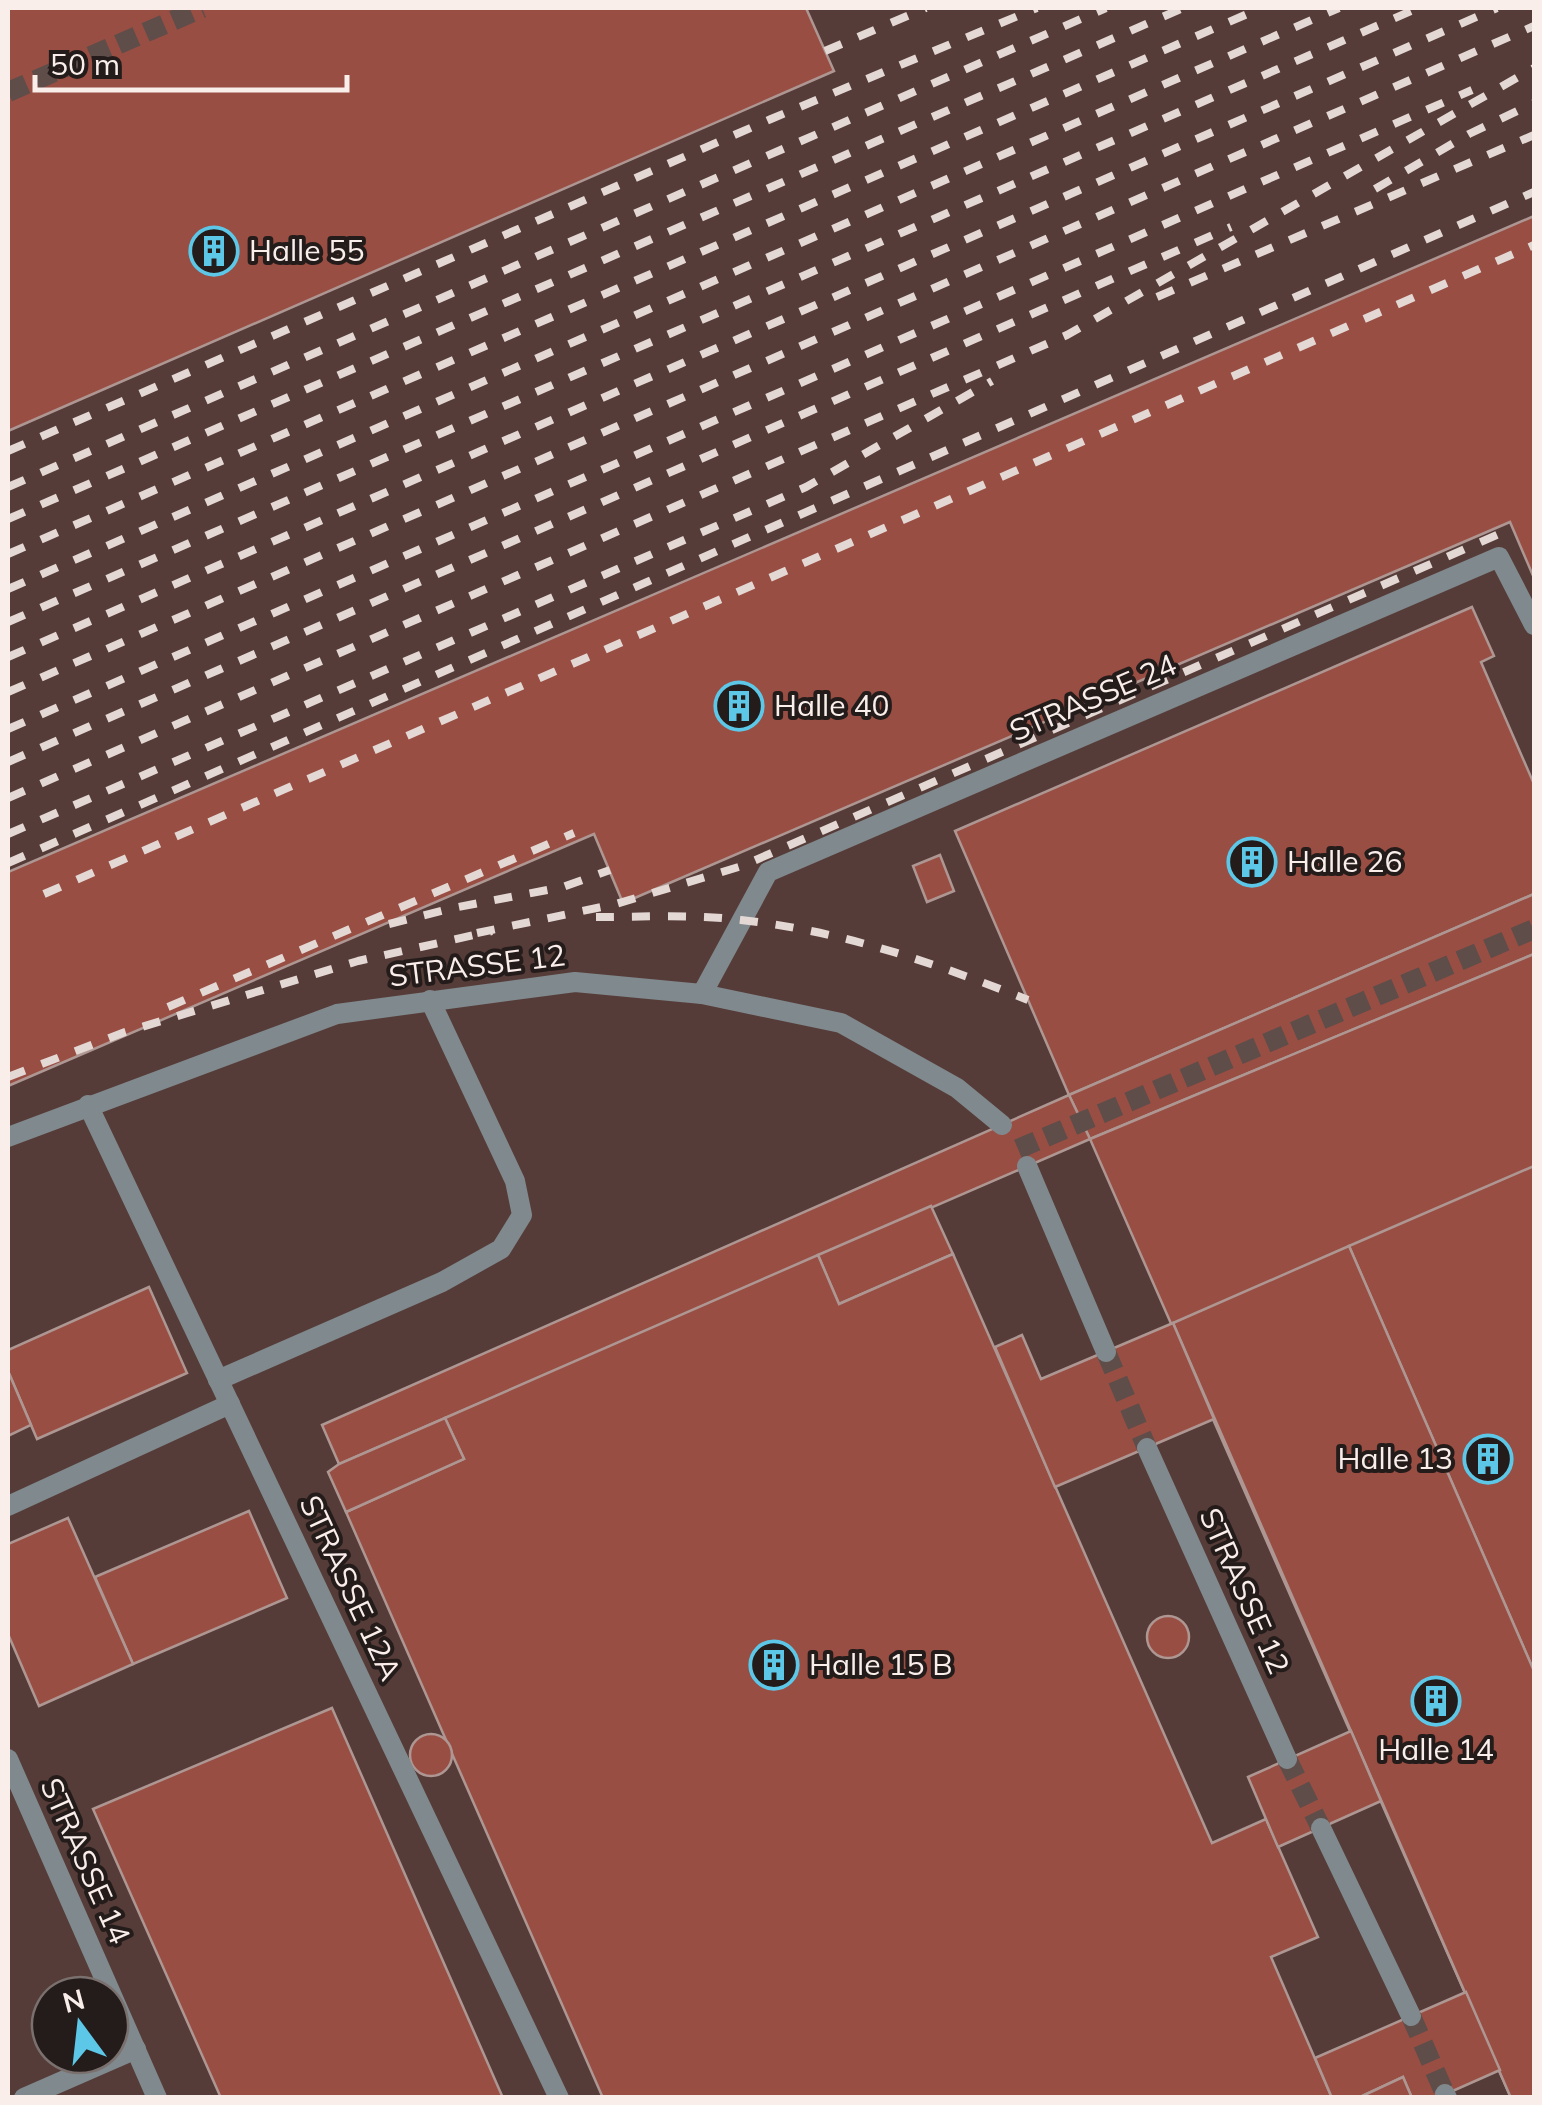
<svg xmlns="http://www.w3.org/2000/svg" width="1542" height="2105" viewBox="0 0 1542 2105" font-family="Mulish,sans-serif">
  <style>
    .built { fill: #553c38; fill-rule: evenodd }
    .building { fill: #994e43; stroke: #ae9793; stroke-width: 2.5 }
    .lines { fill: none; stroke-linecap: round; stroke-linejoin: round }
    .minor-tunnel { stroke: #5f4d4a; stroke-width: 20; stroke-dasharray: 20 10; stroke-linecap: butt }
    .tertiary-tunnel { stroke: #5f4d4a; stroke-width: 20; stroke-dasharray: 20 10; stroke-linecap: butt }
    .service { stroke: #80898d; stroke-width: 20 }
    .minor { stroke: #80898d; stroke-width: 20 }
    .rail { stroke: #e4d8d5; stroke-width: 8; stroke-dasharray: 18 18; stroke-linecap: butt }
    .labels { text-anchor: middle; stroke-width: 8; stroke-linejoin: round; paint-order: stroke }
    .poi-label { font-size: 30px; fill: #faeeeb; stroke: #241c1a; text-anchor: start }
    .street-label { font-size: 30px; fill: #faeeeb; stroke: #241c1a }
  </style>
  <rect width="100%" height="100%" fill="#44312e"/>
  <path class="built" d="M8,8H1534V2097L8,2098ZM50,1995H110V2055H50Z"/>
  <g class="building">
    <polygon points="8,8 806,8 834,71 8,431"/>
    <polygon points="1534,216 1534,578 1510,522 623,903 594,834 8,1086 8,872"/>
    <polygon points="1472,607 1494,656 1481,662 1534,784 1534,894 1069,1095 955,831"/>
    <polygon points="940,855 954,891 927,902 913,866"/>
    <polygon points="1534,894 1534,954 1090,1139 1069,1095"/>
    <polygon points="1534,954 1534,2098 1511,2098 1090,1139"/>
    <polygon points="1069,1095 1090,1139 339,1464 322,1425"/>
    <polygon points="1534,1166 1534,1671 1349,1246"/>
    <polygon points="931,1206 953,1254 839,1304 818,1255"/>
    <polygon points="1349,1246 1534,1671 1534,2098 1511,2098 1173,1323"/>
    <polygon points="953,1254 1212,1843 1266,1819 1318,1937 1271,1957 1332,2098 603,2098 346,1512 464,1459 445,1418 818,1255 839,1304"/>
    <polygon points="149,1287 187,1373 37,1439 8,1371 8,1350"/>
    <polygon points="1173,1323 1214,1419 1055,1487 995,1347 1022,1335 1041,1379"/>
    <polygon points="8,1371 31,1425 8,1436"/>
    <polygon points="445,1418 464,1459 346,1512 328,1472 339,1464"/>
    <polygon points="249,1511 287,1598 133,1664 95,1577"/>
    <polygon points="68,1518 133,1664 39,1706 8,1634 8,1544"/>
    <circle cx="1168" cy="1637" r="21"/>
    <polygon points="332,1708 503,2098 221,2098 93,1809"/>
    <polygon points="1351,1731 1381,1801 1278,1847 1248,1777"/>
    <circle cx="431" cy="1755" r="21"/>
    <polygon points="1466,1992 1500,2070 1437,2098 1412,2098 1403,2077 1358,2098 1332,2098 1315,2058"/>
    <polygon points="1403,2077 1412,2098 1358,2098"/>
  </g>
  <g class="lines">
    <g class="minor-tunnel">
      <polyline points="1018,1149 1534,929"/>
      <polyline points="1106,1352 1147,1448"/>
      <polyline points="1287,1759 1321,1828"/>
      <polyline points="1411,2016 1445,2094"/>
    </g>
    <polyline class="tertiary-tunnel" points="8,92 202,8"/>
    <polyline class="service" points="218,1380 442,1282 501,1249 522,1215 515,1181 430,1000"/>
    <g class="minor">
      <polyline points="702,994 768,872 1499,557 1534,625"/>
      <polyline points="88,1105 559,2098"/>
      <polyline points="8,1137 337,1014 575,982 702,994 841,1023 957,1088 1002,1125"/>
      <polyline points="1027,1166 1106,1352"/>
      <polyline points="1147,1448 1287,1759"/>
      <polyline points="8,1506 230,1404"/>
      <polyline points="8,1759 157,2098"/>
      <polyline points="1321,1828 1411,2016"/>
      <polyline points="1445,2094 1447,2098"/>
      <polyline points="24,2098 136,2049"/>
    </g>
    <g class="rail">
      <polyline points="825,51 926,8"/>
      <polyline points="1375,189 1469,134 1534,103"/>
      <polyline points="1157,297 1534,135"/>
      <polyline points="8,451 771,119 1037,8"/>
      <polyline points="8,487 1106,8"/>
      <polyline points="8,519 1183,8"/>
      <polyline points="8,554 1261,8"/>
      <polyline points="8,589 1339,8"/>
      <polyline points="8,622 1418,8"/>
      <polyline points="8,657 1497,8"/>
      <polyline points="8,692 1534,26"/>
      <polyline points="8,729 1472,90"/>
      <polyline points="8,762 1231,227"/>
      <polyline points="8,798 1067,335 1534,68"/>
      <polyline points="8,834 806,487 992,381"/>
      <polyline points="8,863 1534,192"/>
      <polyline points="44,894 1534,245"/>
      <path d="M596,917C644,917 693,914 741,920C842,931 935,963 1028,1000"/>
      <polyline points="389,924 453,908 563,887 610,870"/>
      <polyline points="477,933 616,904 742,866 1499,534"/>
      <polyline points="168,1007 574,833"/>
      <polyline points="8,1077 125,1032 358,961 492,931"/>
    </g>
  </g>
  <defs>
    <g id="building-ring" transform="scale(2.5)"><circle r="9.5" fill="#241c1a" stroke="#5dc7e8" stroke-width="1.5"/><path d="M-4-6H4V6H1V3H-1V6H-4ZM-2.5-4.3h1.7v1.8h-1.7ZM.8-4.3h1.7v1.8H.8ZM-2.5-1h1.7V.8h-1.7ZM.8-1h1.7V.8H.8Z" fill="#5dc7e8"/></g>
  </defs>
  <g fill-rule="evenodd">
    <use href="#building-ring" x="214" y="251"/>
    <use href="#building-ring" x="739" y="706"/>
    <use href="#building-ring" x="1252" y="862"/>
    <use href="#building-ring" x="1488" y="1459"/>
    <use href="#building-ring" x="774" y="1665"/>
    <use href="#building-ring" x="1436" y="1701"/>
  </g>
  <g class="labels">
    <g class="poi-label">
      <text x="249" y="261">Halle 55</text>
      <text x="774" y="716">Halle 40</text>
      <text x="1287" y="872">Halle 26</text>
      <text x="1453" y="1469" text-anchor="end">Halle 13</text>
      <text x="809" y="1675">Halle 15 B</text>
      <text x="1436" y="1760" text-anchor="middle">Halle 14</text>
    </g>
    <g class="street-label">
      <text transform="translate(1093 698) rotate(-23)" y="10">STRASSE 24</text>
      <text transform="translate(477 966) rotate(-7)" y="10">STRASSE 12</text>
      <text transform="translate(350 1588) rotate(65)" y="10">STRASSE 12A</text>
      <text transform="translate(1244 1591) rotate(66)" y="10">STRASSE 12</text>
      <text transform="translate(85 1861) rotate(66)" y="10">STRASSE 14</text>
    </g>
  </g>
  <rect width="1542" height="2105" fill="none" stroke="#faeeeb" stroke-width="20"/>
  <g transform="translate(80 2025) rotate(345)"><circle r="48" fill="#241c1a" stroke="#7a706e" stroke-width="2.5"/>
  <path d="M0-8L18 38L0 25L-18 38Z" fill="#5dc7e8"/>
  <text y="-15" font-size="28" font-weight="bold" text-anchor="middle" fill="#faeeeb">N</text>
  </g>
  <path d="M35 75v15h312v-15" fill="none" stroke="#faeeeb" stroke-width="5"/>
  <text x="50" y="75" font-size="30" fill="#faeeeb" stroke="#241c1a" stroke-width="8" paint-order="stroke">50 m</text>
</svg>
